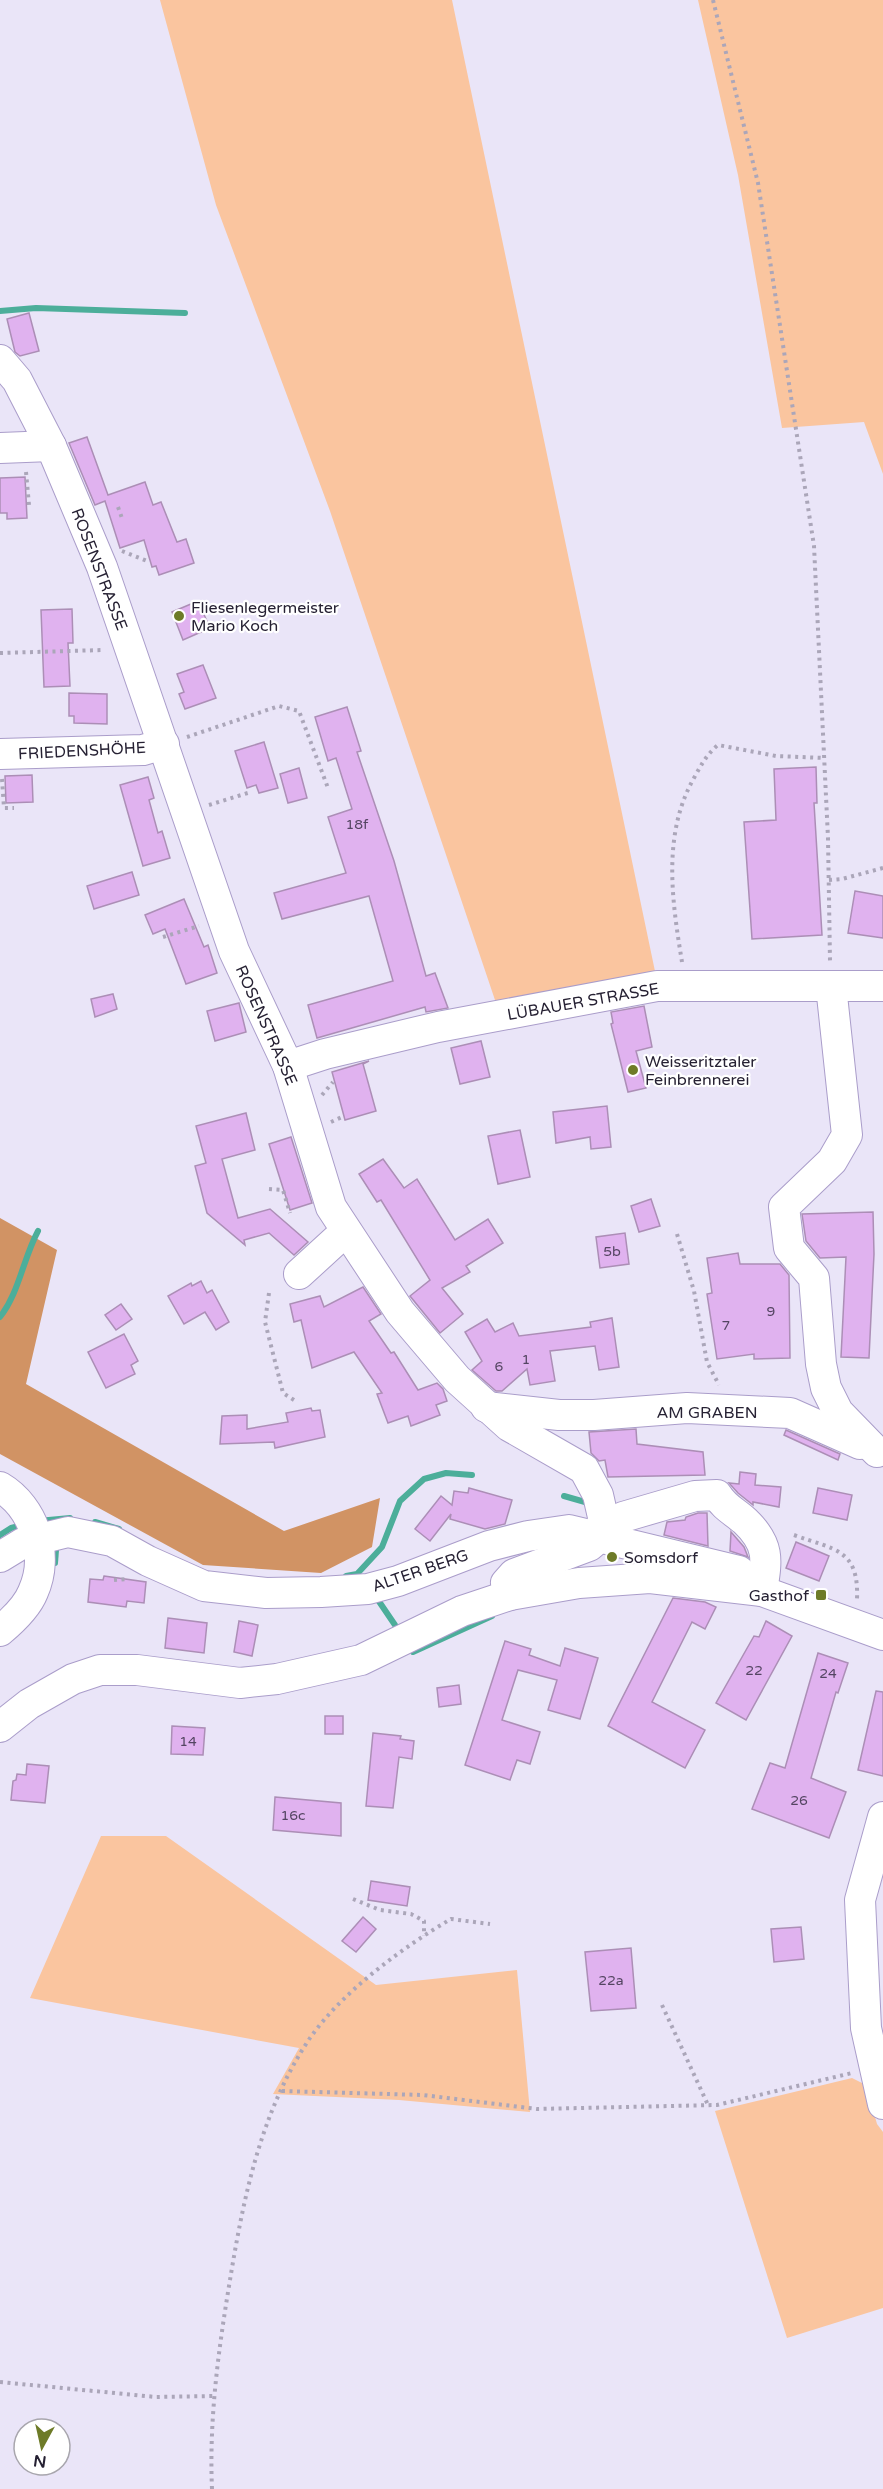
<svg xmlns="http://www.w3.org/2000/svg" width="883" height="2489" viewBox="0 0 883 2489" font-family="'Varela Round',sans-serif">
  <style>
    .green { fill: #fac59f }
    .forest { fill: #d19364 }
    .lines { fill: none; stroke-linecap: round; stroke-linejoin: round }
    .stream { stroke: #4cae9a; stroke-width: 6 }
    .building { fill: #e0b2ef; stroke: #ac8eb6; stroke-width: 1.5 }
    .minor-casing { stroke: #aa9dca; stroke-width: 32 }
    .path { stroke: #aba6b9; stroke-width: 4; stroke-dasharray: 3 4.5; stroke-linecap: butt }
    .minor { stroke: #fff; stroke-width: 30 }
    .poi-dot { fill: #6e7b28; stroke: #fff; stroke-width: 2 }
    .labels { text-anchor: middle; stroke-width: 4.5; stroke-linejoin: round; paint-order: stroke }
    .number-label { font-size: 14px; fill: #544562 }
    .street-label { font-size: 16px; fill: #262133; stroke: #fff }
    .poi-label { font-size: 16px; fill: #262133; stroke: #fff; text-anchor: start }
  </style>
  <rect width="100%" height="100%" fill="#eae5f8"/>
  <g class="green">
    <polygon points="160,0 452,0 656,976 496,1003 330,511 216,205"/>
    <polygon points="698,0 883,0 883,474 864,422 782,428 738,175"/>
    <polygon points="101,1836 166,1836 376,1985 517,1970 530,2112 399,2100 273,2094 299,2048 30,1998"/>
    <polygon points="852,2078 866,2085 877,2124 883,2132 883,2308 787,2338 715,2111"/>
  </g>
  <polygon class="forest" points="0,1218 57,1250 26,1384 284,1531 380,1498 372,1547 321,1573 203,1565 0,1454"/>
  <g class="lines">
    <g class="stream">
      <polyline points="0,311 36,308 185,313"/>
      <path d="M0,1317C19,1293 23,1259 38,1231"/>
      <polyline points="564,1496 585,1502"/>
      <polyline points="38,1521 70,1518"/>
      <polyline points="95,1522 119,1529"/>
      <polyline points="0,1535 11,1528 23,1525"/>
      <polyline points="55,1563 56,1550"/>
      <polyline points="346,1576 357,1574 382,1547 400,1501 424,1479 446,1473 472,1475"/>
      <polyline points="376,1597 395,1625"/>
      <polyline points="413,1652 492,1616"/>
    </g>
  </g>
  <g class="building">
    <polygon points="29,313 39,351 20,356 15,352 7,319"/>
    <polygon points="87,437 108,495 145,482 153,505 161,502 177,542 186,539 194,563 159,575 156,566 152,567 144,540 120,548 105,501 95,505 69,443"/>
    <polygon points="25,477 27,518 7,519 7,513 0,513 0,478"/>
    <polygon points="198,601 210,628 183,640 172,612"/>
    <polygon points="72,609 73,643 68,643 70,686 44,687 41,610"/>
    <polygon points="203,665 216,698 185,709 179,694 184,692 177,674"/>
    <polygon points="69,693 107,694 107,724 74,723 74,716 69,716"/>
    <polygon points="347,707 361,751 357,752 394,861 426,976 435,973 448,1008 426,1012 425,1007 317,1038 308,1005 393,981 369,896 282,919 274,893 346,873 328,817 352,809 336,758 328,761 315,717"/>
    <polygon points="264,742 278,788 259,793 256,785 247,788 235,751"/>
    <polygon points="816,767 817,803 814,803 822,935 752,939 744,822 776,820 774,769"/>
    <polygon points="299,768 307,798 288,803 280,774"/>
    <polygon points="32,775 33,802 6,803 5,776"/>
    <polygon points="148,777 154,798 149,800 158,833 162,831 170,858 143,866 120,785"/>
    <polygon points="132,872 139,895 94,909 87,886"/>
    <polygon points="855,891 883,896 883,938 848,933"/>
    <polygon points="184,899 204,947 208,945 217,973 186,984 165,929 153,934 145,915"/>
    <polygon points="113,994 117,1009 95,1017 91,999"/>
    <polygon points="239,1003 246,1032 215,1041 207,1011"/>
    <polygon points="644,1006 652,1047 636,1051 646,1088 628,1092 611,1024 613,1023 611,1012"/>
    <polygon points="481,1041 490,1077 460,1084 451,1048"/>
    <polygon points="369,1061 363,1064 376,1111 345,1120 332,1072"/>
    <polygon points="607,1106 611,1147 591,1149 590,1137 556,1143 553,1112"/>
    <polygon points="246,1113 255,1150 222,1159 238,1218 270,1209 308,1242 294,1255 269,1233 244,1240 245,1245 207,1213 195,1166 206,1163 196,1126"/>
    <polygon points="520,1130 530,1177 498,1184 488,1136"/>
    <polygon points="291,1137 312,1203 290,1210 269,1144"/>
    <polygon points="383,1159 404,1188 417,1179 455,1240 488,1219 503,1243 466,1266 470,1272 442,1288 463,1314 440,1333 410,1296 430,1280 381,1200 377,1202 359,1174"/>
    <polygon points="651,1199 660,1226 639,1232 631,1206"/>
    <polygon points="873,1212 874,1254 869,1358 841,1357 846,1257 820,1258 806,1241 802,1214"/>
    <polygon points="625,1233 629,1264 600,1268 596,1237"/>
    <polygon points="738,1253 740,1264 780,1264 789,1275 790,1358 754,1359 754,1354 717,1359 707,1294 712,1293 707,1258"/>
    <polygon points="201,1281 207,1293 212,1290 229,1322 216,1330 205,1312 184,1324 168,1296 191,1283 192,1286"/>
    <polygon points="363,1287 381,1314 369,1321 391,1353 394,1352 418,1390 437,1383 443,1389 447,1401 436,1405 440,1415 411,1426 408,1416 388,1423 377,1394 382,1393 354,1352 312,1368 301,1320 294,1322 290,1304 320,1296 324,1307"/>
    <polygon points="121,1304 132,1319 116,1330 105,1315"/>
    <polygon points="612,1318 619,1367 599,1370 595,1346 550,1351 555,1381 530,1385 527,1369 502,1391 496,1391 472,1370 482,1361 465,1332 487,1319 495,1332 513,1323 519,1336 591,1327 590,1322"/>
    <polygon points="124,1334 138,1361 131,1365 135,1374 106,1388 88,1352"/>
    <polygon points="311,1408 312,1411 320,1410 325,1437 275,1448 274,1442 220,1444 222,1416 247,1415 247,1429 288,1422 286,1413"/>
    <polygon points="636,1429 637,1444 703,1452 705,1475 608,1477 605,1460 599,1461 591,1453 589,1432"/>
    <polygon points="786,1430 840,1454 838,1460 784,1435"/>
    <polygon points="740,1472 756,1474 755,1485 781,1487 779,1507 753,1502 753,1505 738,1493 729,1483 739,1484"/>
    <polygon points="469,1488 512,1500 505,1524 485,1529 450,1519 451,1514 430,1541 415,1529 441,1496 452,1505 454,1491 468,1493"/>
    <polygon points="818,1488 852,1495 847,1520 813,1513"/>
    <polygon points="698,1513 707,1513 708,1546 664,1535 667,1522 685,1520 686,1517"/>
    <polygon points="731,1532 744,1547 748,1557 730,1551"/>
    <polygon points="796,1542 829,1556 819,1581 786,1568"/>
    <polygon points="104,1576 146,1582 144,1603 127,1601 126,1607 88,1602 90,1579 103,1580"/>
    <polygon points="673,1598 705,1602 716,1607 705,1629 692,1622 652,1702 705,1730 685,1768 608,1726"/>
    <polygon points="168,1618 207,1623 204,1653 165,1648"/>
    <polygon points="239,1621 258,1625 252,1656 234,1652"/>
    <polygon points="766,1621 792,1636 746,1720 716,1703 754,1636 759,1637"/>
    <polygon points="505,1641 531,1649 529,1655 560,1666 565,1648 598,1658 580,1719 548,1710 557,1680 518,1670 502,1720 540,1732 530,1764 517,1760 510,1780 465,1765"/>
    <polygon points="818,1653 848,1663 838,1693 836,1692 811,1778 846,1792 829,1838 752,1809 770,1763 785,1768"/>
    <polygon points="459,1685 461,1704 439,1707 437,1688"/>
    <polygon points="876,1691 883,1692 883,1776 858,1770"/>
    <rect x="325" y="1716" width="18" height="18"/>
    <polygon points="172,1726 205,1728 203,1755 171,1754"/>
    <polygon points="373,1733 401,1736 400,1739 414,1741 412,1759 399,1757 393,1808 366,1806"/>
    <polygon points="27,1764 49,1766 45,1803 11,1800 13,1781 16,1780 17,1774 26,1775"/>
    <polygon points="275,1797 341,1803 341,1836 273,1830"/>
    <polygon points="371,1881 410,1887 407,1906 368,1900"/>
    <polygon points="363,1917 376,1929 356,1952 342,1941"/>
    <polygon points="801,1927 804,1959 774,1962 771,1929"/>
    <polygon points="631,1948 636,2008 591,2011 585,1952"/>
  </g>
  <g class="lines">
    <g class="minor-casing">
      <g id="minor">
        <polyline points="0,360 17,380 51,446 102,567 234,951 288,1066 331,1207 400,1312 457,1379 509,1426 584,1469 598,1495 603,1517 601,1537"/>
        <polyline points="0,448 51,446"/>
        <polyline points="0,754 143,750 164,744"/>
        <polyline points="831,986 847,1135 832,1161 784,1207 789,1248 814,1278 821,1364 826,1388 838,1412 877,1452"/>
        <polyline points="288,1066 325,1054 438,1027 657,986 883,986"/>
        <polyline points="299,1274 346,1231"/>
        <polyline points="486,1407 559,1415 594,1415 687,1408 790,1413 860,1444"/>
        <path d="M0,1487C34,1507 50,1555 33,1592C27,1607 12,1621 0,1631"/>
        <polyline points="0,1557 23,1543 68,1532 112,1541 148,1561 204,1586 266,1593 321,1592 368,1589 398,1581 489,1546 528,1536 569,1530 739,1571"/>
        <path d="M510,1595L506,1583L514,1574L589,1546L623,1517L695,1496L717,1495C725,1508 734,1511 745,1521C770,1545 767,1560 762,1591"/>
        <polyline points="0,1727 29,1704 73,1679 100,1670 137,1670 240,1683 277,1679 361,1660 462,1611 510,1595 579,1583 650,1578 762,1591 883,1635"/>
        <polyline points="883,1817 860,1900 866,2028 883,2104"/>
      </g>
    </g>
    <g class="path">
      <polyline points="713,0 758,183 814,546 828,838 830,961"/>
      <polyline points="26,472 29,505"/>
      <polyline points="118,507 123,521"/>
      <polyline points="122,551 147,561"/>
      <polyline points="0,653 104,650"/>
      <polyline points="187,737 279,706 299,711 328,788"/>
      <polyline points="2,779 4,808 14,808"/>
      <polyline points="209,805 251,792"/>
      <polyline points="829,880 842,879 883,868"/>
      <polyline points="163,937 199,926"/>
      <path d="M682,962C672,901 662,834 694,778C701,765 707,754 718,745L776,756L825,758"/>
      <polyline points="322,1095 333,1082"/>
      <polyline points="331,1122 342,1117"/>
      <polyline points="269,1189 283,1190 290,1213"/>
      <polyline points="677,1234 694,1291 707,1362 719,1385"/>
      <polyline points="269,1293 265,1322 283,1393 294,1400"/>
      <path d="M794,1535C835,1550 859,1549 857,1599"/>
      <polyline points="114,1580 127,1579"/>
      <polyline points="353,1899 380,1910 411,1914 424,1921 424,1936"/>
      <polyline points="662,2005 708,2105"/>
      <polyline points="282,2091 423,2095 537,2109 717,2105 852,2073"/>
      <polyline points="0,2382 156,2397 213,2396"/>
      <path d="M212,2489C209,2421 218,2353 229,2286C243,2200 260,2112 310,2038C342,1992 403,1947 451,1919L490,1924"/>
    </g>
    <use href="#minor" class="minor"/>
  </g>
  <g class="poi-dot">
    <circle cx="179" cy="616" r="6"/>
    <circle cx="633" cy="1070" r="6"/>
    <circle cx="612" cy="1557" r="6"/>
    <rect x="815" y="1589" width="12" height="12" rx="3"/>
  </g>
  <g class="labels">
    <g class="number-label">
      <text x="357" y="829">18f</text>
      <text x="612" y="1256">5b</text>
      <text x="771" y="1316">9</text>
      <text x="726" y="1330">7</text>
      <text x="526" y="1364">1</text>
      <text x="499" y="1371">6</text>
      <text x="754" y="1675">22</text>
      <text x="828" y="1678">24</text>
      <text x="188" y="1746">14</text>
      <text x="799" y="1805">26</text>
      <text x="293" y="1820">16c</text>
      <text x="611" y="1985">22a</text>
    </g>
    <g class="street-label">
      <text transform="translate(100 569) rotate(69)" y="6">ROSENSTRASSE</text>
      <text transform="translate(82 750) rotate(-3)" y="6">FRIEDENSHÖHE</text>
      <text transform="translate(583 1001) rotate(-10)" y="6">LÜBAUER STRASSE</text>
      <text transform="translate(267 1025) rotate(66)" y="6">ROSENSTRASSE</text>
      <text x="707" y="1418">AM GRABEN</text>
      <text transform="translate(420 1570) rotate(-19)" y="6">ALTER BERG</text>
    </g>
    <g class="poi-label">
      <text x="191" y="613">Fliesenlegermeister<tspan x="191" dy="18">Mario Koch</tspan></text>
      <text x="645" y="1067">Weisseritztaler<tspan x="645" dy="18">Feinbrennerei</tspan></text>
      <text x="624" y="1563">Somsdorf</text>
      <text x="809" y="1601" text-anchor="end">Gasthof</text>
    </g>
  </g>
  <g transform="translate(42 2447) rotate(188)"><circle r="28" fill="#ffffff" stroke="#a8a6ad" stroke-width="1.5"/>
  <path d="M0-4.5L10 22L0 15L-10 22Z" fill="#6e7b28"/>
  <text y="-9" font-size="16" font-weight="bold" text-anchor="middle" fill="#262133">N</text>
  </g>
</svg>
